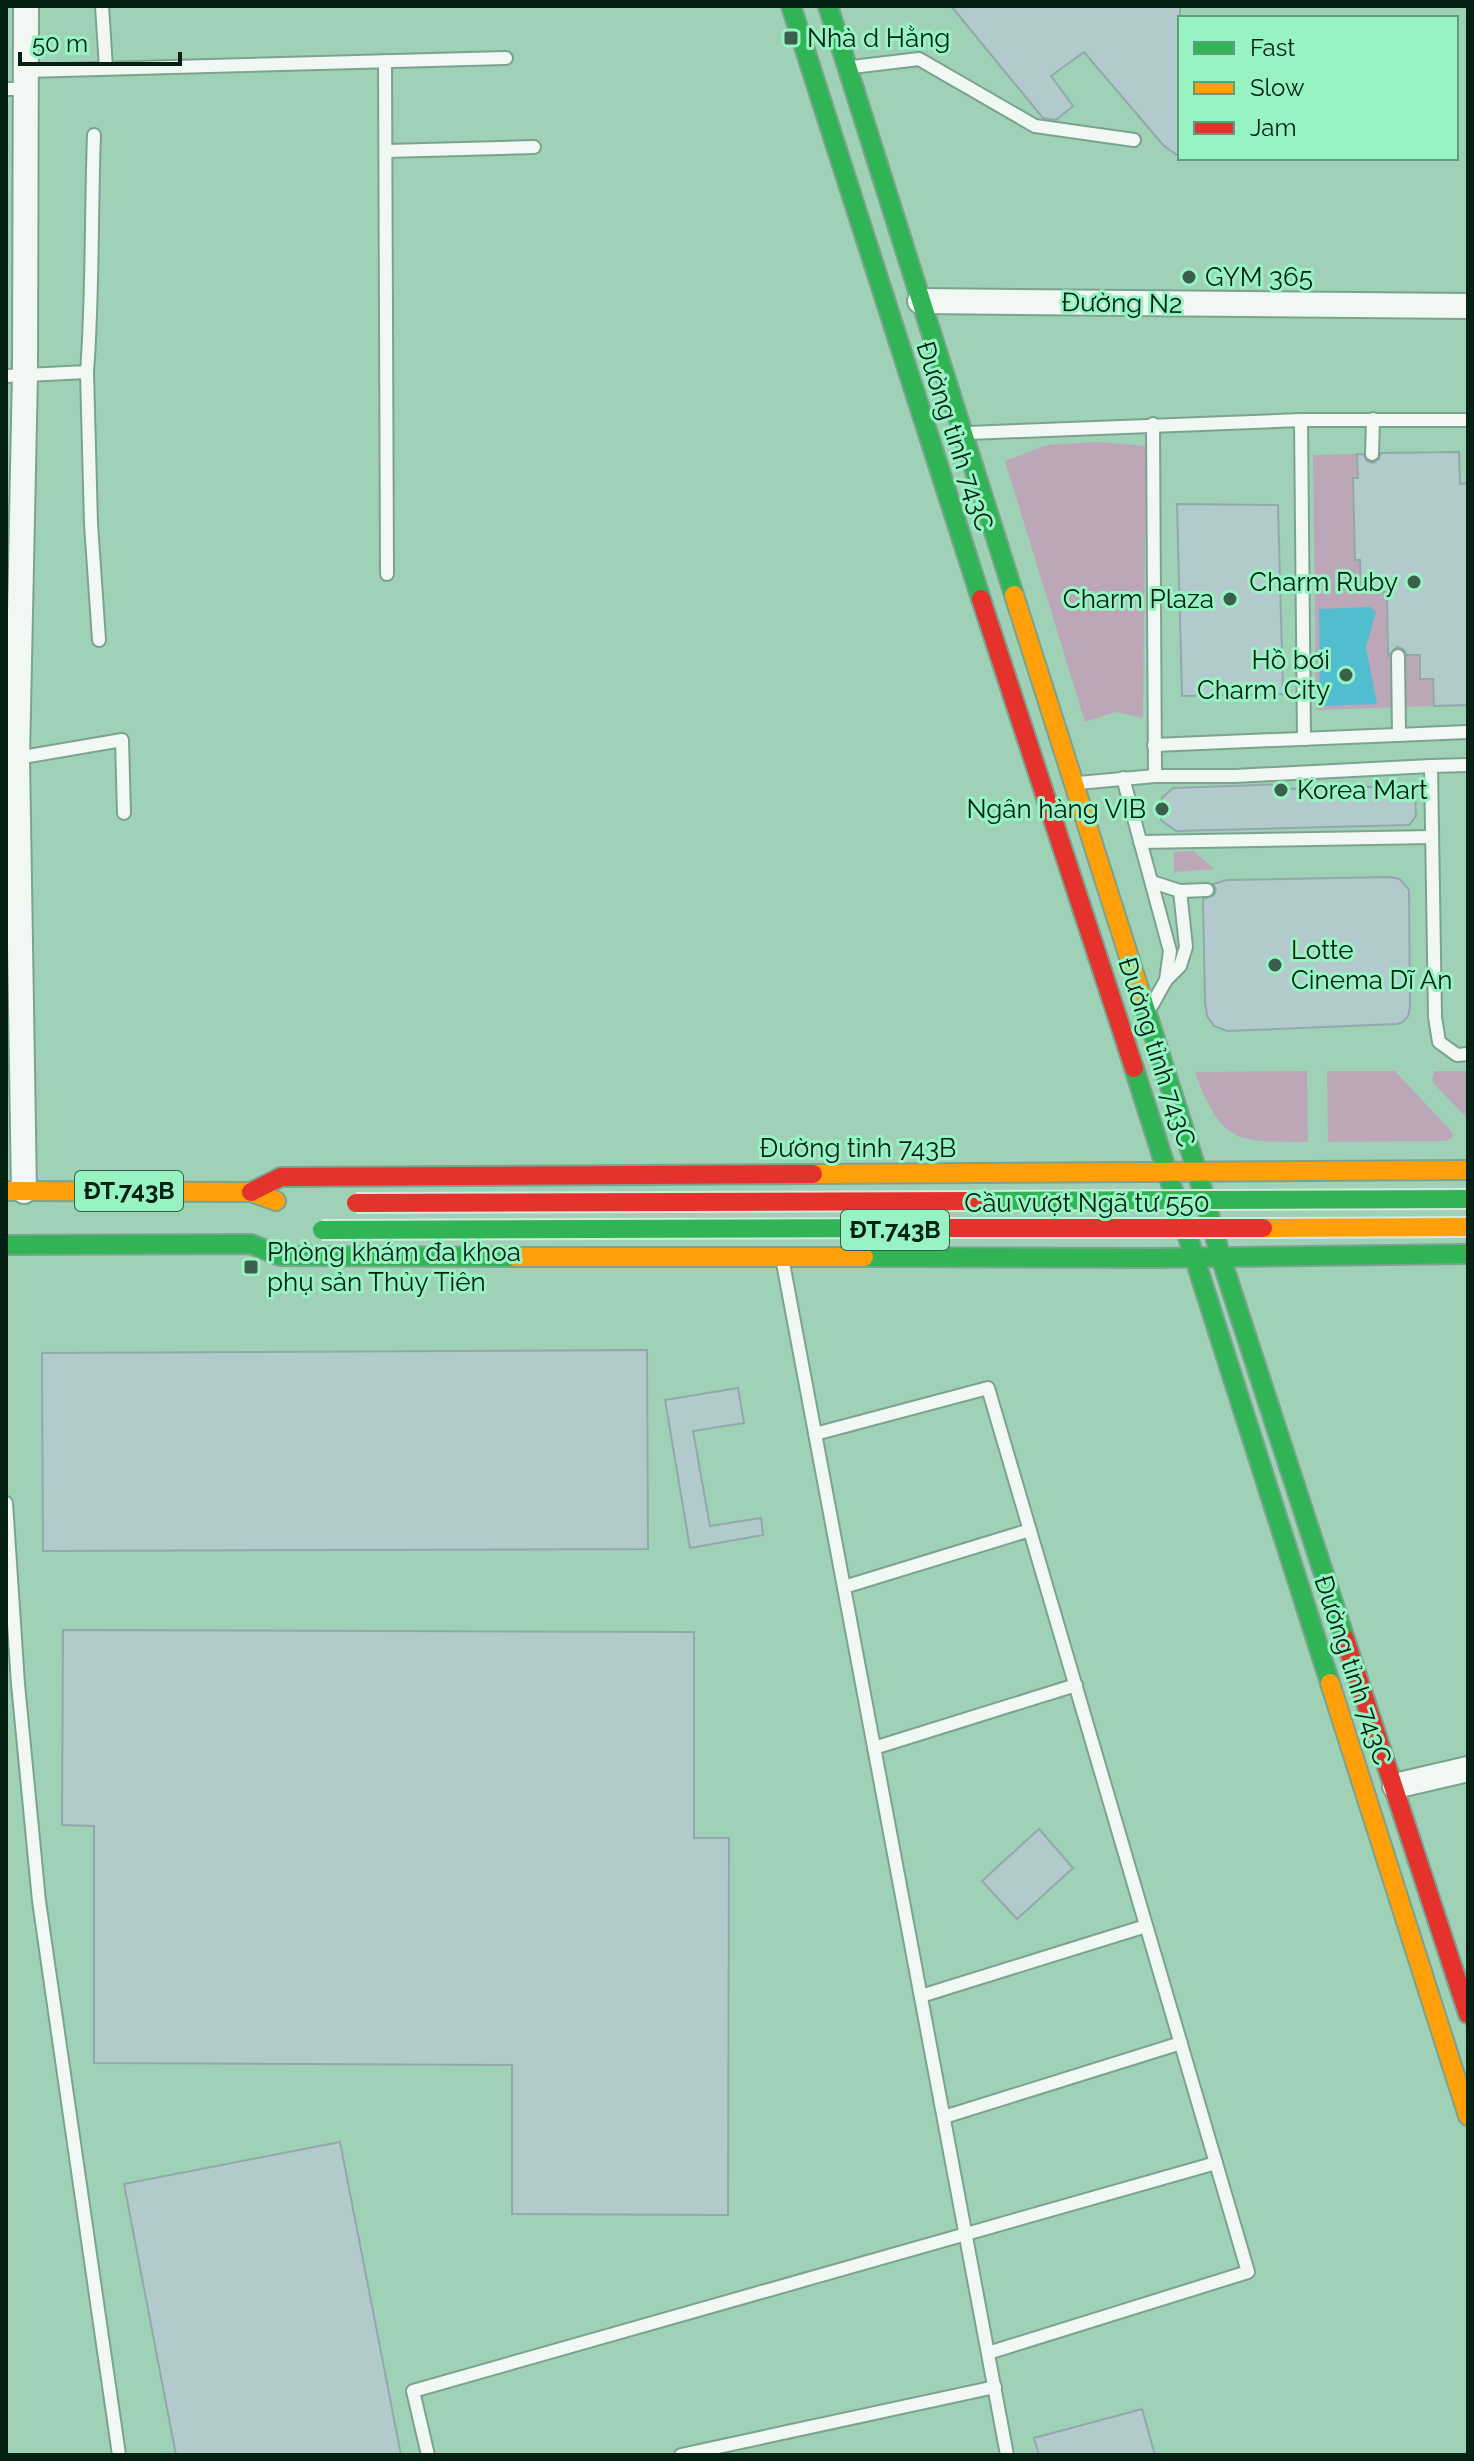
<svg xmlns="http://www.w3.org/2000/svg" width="1474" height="2461" viewBox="0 0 1474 2461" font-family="Raleway,sans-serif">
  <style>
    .green { fill: #bca7b9 }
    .water { fill: #51bed0 }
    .building { fill: #b3cacd; stroke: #92a9ab; stroke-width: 2 }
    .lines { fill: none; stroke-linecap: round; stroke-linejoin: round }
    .lane-casing { stroke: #7ba38f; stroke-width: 16 }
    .street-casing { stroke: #7ba38f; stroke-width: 28 }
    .fast-casing { stroke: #7ba38f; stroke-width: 22 }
    .slow-casing { stroke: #7ba38f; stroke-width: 22 }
    .jam-casing { stroke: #7ba38f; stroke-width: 22 }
    .lane { stroke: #f1f8f4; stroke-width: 12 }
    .street { stroke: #f1f8f4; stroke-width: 24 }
    .fast { stroke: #30b455; stroke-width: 18 }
    .slow { stroke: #ff9f0a; stroke-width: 18 }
    .jam { stroke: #e5322d; stroke-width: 18 }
    .fast-bridge-casing { stroke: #d4eadf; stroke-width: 22; stroke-linecap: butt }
    .slow-bridge-casing { stroke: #d4eadf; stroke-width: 22; stroke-linecap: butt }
    .jam-bridge-casing { stroke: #d4eadf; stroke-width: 22; stroke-linecap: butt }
    .fast-bridge { stroke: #30b455; stroke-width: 18 }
    .slow-bridge { stroke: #ff9f0a; stroke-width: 18 }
    .jam-bridge { stroke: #e5322d; stroke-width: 18 }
    .poi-dot { fill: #3a5f4d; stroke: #98f3c3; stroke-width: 3 }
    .labels { text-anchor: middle; stroke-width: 6; stroke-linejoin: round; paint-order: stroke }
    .shield { fill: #98f3c3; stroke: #306048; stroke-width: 2 }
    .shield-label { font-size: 24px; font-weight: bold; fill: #042114 }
    .poi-label { font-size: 26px; fill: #042114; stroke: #98f3c3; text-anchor: start }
    .street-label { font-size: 26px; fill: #042114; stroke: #98f3c3 }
  </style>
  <rect width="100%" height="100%" fill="#9fd1b7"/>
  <g class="green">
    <polygon points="1097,442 1146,446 1143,718 1116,712 1085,722 1005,461 1047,445"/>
    <polygon points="1357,454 1358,478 1354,478 1355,560 1360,560 1361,592 1387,592 1388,655 1420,655 1420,679 1433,679 1434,706 1316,710 1313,455"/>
    <polygon points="1193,851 1214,869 1174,872 1174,852"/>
    <path d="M1307,1071L1308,1142C1237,1142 1221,1144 1195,1072Z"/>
    <polygon points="1327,1071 1395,1071 1452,1132 1453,1137 1446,1141 1328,1142"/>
    <polygon points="1434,1071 1468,1071 1468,1119 1434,1084 1432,1080"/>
  </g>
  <polygon class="water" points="1370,607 1376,612 1366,647 1377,704 1320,706 1319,609"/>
  <g class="building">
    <polygon points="951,6 1180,6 1180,157 1164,146 1084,52 1051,76 1073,106 1056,120 1043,118"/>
    <polygon points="1459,452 1460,484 1468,483 1468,705 1434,706 1433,679 1420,679 1420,655 1407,655 1403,649 1397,647 1388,656 1387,592 1361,592 1360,560 1355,560 1353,478 1358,478 1357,454 1363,454 1367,461 1373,463 1379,459 1381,453"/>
    <polygon points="1177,504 1278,505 1283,694 1182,696"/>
    <polygon points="1288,784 1288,789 1405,786 1415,794 1416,816 1409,825 1176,831 1161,820 1162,798 1173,788"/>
    <polygon points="1389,877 1400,879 1409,890 1410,1008 1408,1016 1403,1022 1397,1024 1227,1031 1214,1026 1207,1016 1205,1003 1203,899 1214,895 1216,889 1213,884 1227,880"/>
    <polygon points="647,1350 648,1549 43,1551 42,1353"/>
    <polygon points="738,1388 744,1423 693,1431 710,1526 761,1518 763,1535 690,1548 665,1400"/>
    <polygon points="63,1630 694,1632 694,1838 729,1838 728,2215 512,2214 512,2065 94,2063 94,1826 62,1825"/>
    <polygon points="1039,1829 1073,1868 1017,1919 982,1881"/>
    <polygon points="340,2142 401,2455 176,2455 124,2184"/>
    <polygon points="1142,2409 1155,2455 1039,2455 1034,2438"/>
  </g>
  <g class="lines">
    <g class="lane-casing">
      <g id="lane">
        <polyline points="102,6 106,68"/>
        <polyline points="385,61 387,574"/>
        <polyline points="852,67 919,59 1035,126 1134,140"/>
        <polyline points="26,71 506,58"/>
        <polyline points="6,89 26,89"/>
        <polyline points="386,151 534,147"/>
        <polyline points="87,372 91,524 99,640"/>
        <path d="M6,376L87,372C93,293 91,214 94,135"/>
        <polyline points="1301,420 1468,420"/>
        <polyline points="1153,424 1155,776"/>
        <polyline points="968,433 1301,420 1304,739"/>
        <polyline points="1372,454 1373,419"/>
        <polyline points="1398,656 1399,735"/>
        <polyline points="1154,745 1468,732"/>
        <polyline points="17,758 122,740 124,813"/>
        <polyline points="1468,765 1431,766 1435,1017 1439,1042 1457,1055 1468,1054"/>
        <polyline points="1123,778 1170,951 1166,980 1152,1005"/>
        <polyline points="1078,783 1155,776 1235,776 1431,766"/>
        <polyline points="1140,842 1432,837"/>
        <polyline points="1152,882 1180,891 1186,947 1180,966 1166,980"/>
        <polyline points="1180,891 1207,890"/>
        <polyline points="783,1263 1007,2455"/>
        <polyline points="815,1434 988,1388 1248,2272 988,2353"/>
        <polyline points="6,1503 18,1684 39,1901 119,2455"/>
        <polyline points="844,1587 1030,1530"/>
        <polyline points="874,1748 1076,1685"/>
        <polyline points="921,1996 1146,1926"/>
        <polyline points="944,2117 1181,2043"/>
        <polyline points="428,2455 413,2391 1216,2163"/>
        <polyline points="681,2455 995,2387"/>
      </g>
    </g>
    <g class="street-casing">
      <g id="street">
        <polyline points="920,301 1468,306"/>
        <polyline points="24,1191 17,758 25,373 26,6"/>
        <polyline points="1395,1786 1468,1769"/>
      </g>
    </g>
    <g class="fast-casing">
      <g id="fast">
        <polyline points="791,6 981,599"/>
        <polyline points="828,6 1014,595"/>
        <polyline points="1141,995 1197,1171 1221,1258 1345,1639"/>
        <polyline points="1134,1068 1330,1683"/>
        <polyline points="6,1245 251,1244 280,1256 515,1257"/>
        <polyline points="864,1257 1153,1258 1468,1254"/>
      </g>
    </g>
    <g class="slow-casing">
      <g id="slow">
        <polyline points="1014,595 1141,995"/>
        <polyline points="813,1174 1468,1170"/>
        <polyline points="6,1191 251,1192 276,1201"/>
        <polyline points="515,1257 864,1257"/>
        <polyline points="1330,1683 1468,2116"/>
      </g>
    </g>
    <g class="jam-casing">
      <g id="jam">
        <polyline points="981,599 1134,1068"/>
        <polyline points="251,1192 281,1177 813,1174"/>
        <polyline points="1345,1639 1468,2014"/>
      </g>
    </g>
    <use href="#lane" class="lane"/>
    <use href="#street" class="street"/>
    <use href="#fast" class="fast"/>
    <use href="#slow" class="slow"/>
    <use href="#jam" class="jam"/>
    <g class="fast-bridge-casing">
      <g id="fast-bridge">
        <polyline points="974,1201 1468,1199"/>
        <polyline points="322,1230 908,1228"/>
      </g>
    </g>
    <g class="slow-bridge-casing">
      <polyline id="slow-bridge" points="1263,1228 1468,1227"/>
    </g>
    <g class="jam-bridge-casing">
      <g id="jam-bridge">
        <polyline points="356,1203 974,1201"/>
        <polyline points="908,1228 1263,1228"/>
      </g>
    </g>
    <use href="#fast-bridge" class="fast-bridge"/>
    <use href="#slow-bridge" class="slow-bridge"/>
    <use href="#jam-bridge" class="jam-bridge"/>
  </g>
  <g class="poi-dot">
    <rect x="783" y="30" width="16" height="16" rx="4"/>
    <circle cx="1189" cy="277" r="8"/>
    <circle cx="1414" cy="582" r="8"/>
    <circle cx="1230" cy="599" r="8"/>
    <circle cx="1346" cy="675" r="8"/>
    <circle cx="1281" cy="790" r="8"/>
    <circle cx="1162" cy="809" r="8"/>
    <circle cx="1275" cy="965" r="8"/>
    <rect x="243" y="1259" width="16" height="16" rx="4"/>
  </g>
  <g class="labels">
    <g class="shield">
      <rect x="75" y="1171" width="108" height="40" rx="6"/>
      <rect x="841" y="1210" width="108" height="40" rx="6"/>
    </g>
    <g class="shield-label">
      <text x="129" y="1199">ĐT.743B</text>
      <text x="895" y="1238">ĐT.743B</text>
    </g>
    <g class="poi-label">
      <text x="807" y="47">Nhà d Hằng</text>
      <text x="1205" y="286">GYM 365</text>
      <text x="1398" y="591" text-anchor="end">Charm Ruby</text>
      <text x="1214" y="608" text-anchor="end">Charm Plaza</text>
      <text x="1330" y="669" text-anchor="end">Hồ bơi<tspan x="1330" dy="30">Charm City</tspan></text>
      <text x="1297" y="799">Korea Mart</text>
      <text x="1146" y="818" text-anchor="end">Ngân hàng VIB</text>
      <text x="1291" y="959">Lotte<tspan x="1291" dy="30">Cinema Dĩ An</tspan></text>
      <text x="267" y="1261">Phòng khám đa khoa<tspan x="267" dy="30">phụ sản Thủy Tiên</tspan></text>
    </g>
    <g class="street-label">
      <text transform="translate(1122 303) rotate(1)" y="9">Đường N2</text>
      <text transform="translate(955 436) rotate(72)" y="9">Đường tỉnh 743C</text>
      <text transform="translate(1157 1052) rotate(72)" y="9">Đường tỉnh 743C</text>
      <text x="858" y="1157">Đường tỉnh 743B</text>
      <text x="1087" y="1212">Cầu vượt Ngã tư 550</text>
      <text transform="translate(1353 1670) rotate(72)" y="9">Đường tỉnh 743C</text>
    </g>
  </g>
  <rect width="1474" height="2461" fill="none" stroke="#042114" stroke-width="16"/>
  <rect x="1178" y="16" width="280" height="144" fill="#98f3c3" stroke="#5d9f7d" stroke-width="2"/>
  <rect x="1194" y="42" width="40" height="12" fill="#30b455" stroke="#5d9f7d" stroke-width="2"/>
  <text x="1250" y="56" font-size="24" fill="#042114">Fast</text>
  <rect x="1194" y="82" width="40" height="12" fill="#ff9f0a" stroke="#5d9f7d" stroke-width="2"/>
  <text x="1250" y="96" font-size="24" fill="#042114">Slow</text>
  <rect x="1194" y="122" width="40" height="12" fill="#e5322d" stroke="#5d9f7d" stroke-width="2"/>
  <text x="1250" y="136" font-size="24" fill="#042114">Jam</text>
  <path d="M20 52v12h160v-12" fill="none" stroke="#042114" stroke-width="4"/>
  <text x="32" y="52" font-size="24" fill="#042114" stroke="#98f3c3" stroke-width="6" paint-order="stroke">50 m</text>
</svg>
